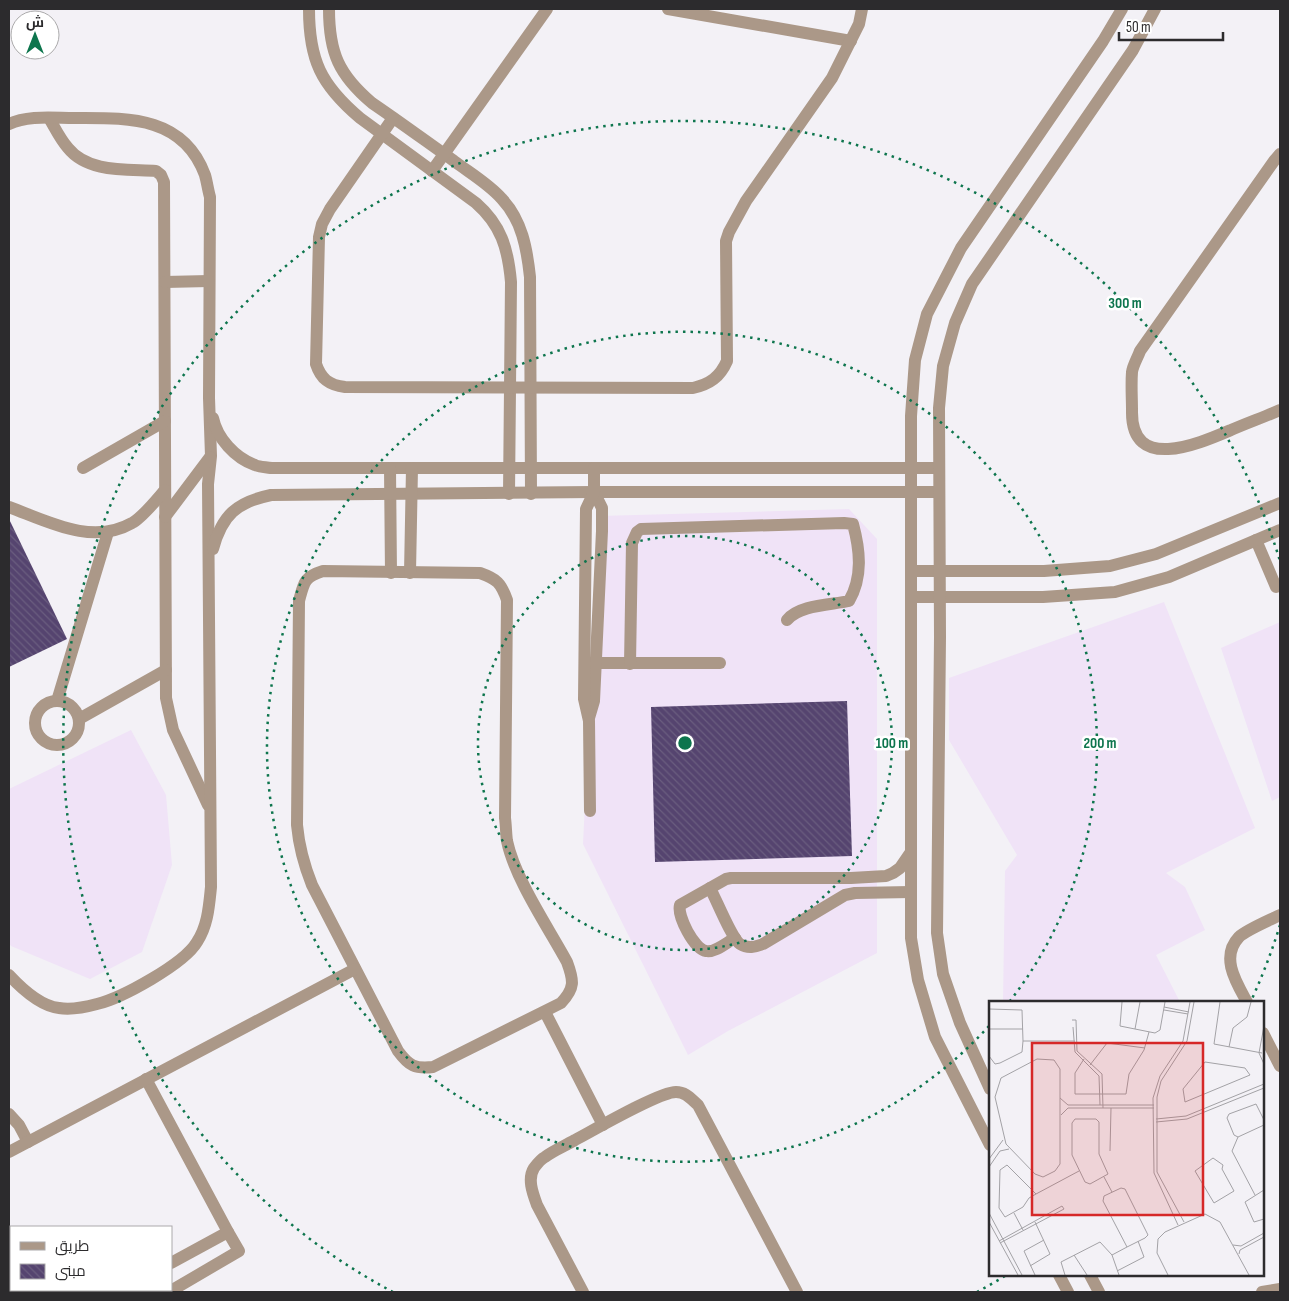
<svg xmlns="http://www.w3.org/2000/svg" width="1289" height="1301" viewBox="0 0 1289 1301" font-family="'Sofia Sans Condensed',Cairo,sans-serif">
  <style>
    .commercial { fill: #f0e3f7 }
    .building { fill: url(#building-back-hatch) }
    .lines { fill: none; stroke-linecap: round; stroke-linejoin: round }
    .minor { stroke: #ab9888; stroke-width: 12 }
    .ring { fill: none; stroke: #0d754d; stroke-width: 2.5; stroke-dasharray: 2.5 5 }
    .inset-road { fill: none; stroke: #a3a2a6; stroke-width: 1 }
    .view { fill: #d62828; fill-opacity: 0.15; stroke: #d62828; stroke-width: 2.5 }
    .inset-edge { fill: none; stroke: #2c2b2d; stroke-width: 2.5 }
    .centre { fill: #0d754d; stroke: #fff; stroke-width: 2.5 }
    .ring-label { font-size: 15px; text-anchor: middle; font-weight: bold; fill: #0d754d; stroke: #fff; stroke-width: 5; stroke-linejoin: round; paint-order: stroke }
  </style>
  <defs>
    <pattern id="building-back-hatch" width="6" height="6" patternUnits="userSpaceOnUse" patternTransform="scale(1.25)"><rect width="6" height="6" fill="#55446f"/><path d="M-1 5l2 2M0 0l6 6M5-1l2 2" fill="none" stroke="#6a5d7f"/></pattern>
  </defs>
  <rect width="100%" height="100%" fill="#f3f1f6"/>
  <g class="commercial">
    <polygon points="849,509 877,539 877,953 728,1031 688,1055 583,844 599,516"/>
    <polygon points="1164,602 1255,828 1166,873 1185,887 1205,930 1156,955 1180,1002 1003,1002 1005,871 1017,855 949,740 949,678"/>
    <polygon points="1280,622 1280,797 1272,801 1221,648"/>
    <polygon points="131,730 166,795 172,865 142,952 90,979 11,946 9,943 9,789"/>
  </g>
  <g class="building">
    <polygon points="9,519 67,639 9,667"/>
    <polygon points="847,701 852,856 655,862 651,707"/>
  </g>
  <g class="lines">
    <g class="minor">
      <path d="M309,9C309,60 321,85 360,118L476,203C501,225 508,248 511,282L509,494"/>
      <path d="M329,9C329,53 339,75 372,103C400,122 427,142 454,161C470,173 489,184 502,199C522,220 527,249 530,277L531,494"/>
      <polyline points="668,9 851,41"/>
      <path d="M49,118C55,128 60,139 68,148C88,173 127,169 156,171L161,175L164,182L166,698L173,730L208,805"/>
      <path d="M393,118L330,209L322,224L319,237L316,364C321,379 329,385 345,387L693,388C710,384 720,377 727,361L726,241L729,232L746,201L832,78L859,24L862,9"/>
      <path d="M9,124C28,115 53,118 74,118C126,118 183,115 205,175C207,182 208,190 210,197L209,398L211,456L208,484L211,887C209,906 208,925 197,942C184,964 122,998 97,1004C86,1007 71,1010 59,1008C40,1006 22,989 9,975"/>
      <path d="M1280,154L1274,161L1140,351C1138,357 1133,365 1132,372C1131,385 1132,398 1132,411C1131,473 1198,444 1231,430C1247,423 1264,417 1280,410"/>
      <polyline points="432,171 547,9"/>
      <polyline points="165,282 209,281"/>
      <path d="M213,418C217,438 235,458 255,465C259,467 266,467 271,468H939"/>
      <polyline points="83,468 165,421"/>
      <polyline points="390,468 391,573"/>
      <path d="M9,507C47,521 92,546 132,523C142,518 157,499 165,490"/>
      <polyline points="165,517 210,457"/>
      <polyline points="1256,540 1276,587"/>
      <path d="M213,549C222,515 237,502 271,495L594,492H939"/>
      <path d="M323,571L480,573C497,579 501,583 507,600L505,818C506,825 506,834 507,841C515,879 548,927 567,962C574,981 575,988 561,1003L433,1067C415,1069 409,1066 398,1051L312,885C304,865 299,847 297,825L299,601C304,582 304,577 323,571Z"/>
      <polyline points="911,571 1044,571 1110,566 1156,554 1280,503"/>
      <polyline points="410,573 412,468"/>
      <polyline points="911,597 1043,597 1115,592 1169,577 1280,530"/>
      <polyline points="587,663 720,663"/>
      <path d="M630,664L632,543L637,532L641,529L844,523L853,524C860,550 863,577 849,601C830,605 799,605 787,620"/>
      <polyline points="57,701 108,532"/>
      <circle cx="57" cy="723" r="22"/>
      <polyline points="589,718 594,701 602,531 602,508 594,492"/>
      <polyline points="79,719 166,670"/>
      <polyline points="590,811 589,721 584,699 586,509 594,492 594,468"/>
      <path d="M710,888C716,899 732,939 740,944C748,949 755,947 763,944L845,895L855,893L911,892"/>
      <path d="M735,938C727,942 715,953 706,951C694,949 677,916 680,905L726,879L731,878H851L886,876L893,873L900,868L911,852"/>
      <path d="M1247,1002C1236,982 1220,957 1239,937C1246,930 1270,920 1280,915"/>
      <polyline points="545,1012 603,1125"/>
      <polyline points="1263,1033 1280,1066"/>
      <polyline points="146,1079 228,1232"/>
      <polyline points="990,1089 960,1023 943,974 937,933 940,637 939,408 943,366 955,323 972,284 1133,50 1155,9"/>
      <polyline points="9,1114 19,1125 28,1142"/>
      <polyline points="990,1145 935,1037 918,980 911,938 911,416 915,360 927,314 961,248 1103,41 1122,9"/>
      <polyline points="9,1152 355,969"/>
      <polyline points="1059,1275 1068,1292"/>
      <polyline points="1090,1275 1099,1292"/>
      <polyline points="119,1292 123,1290"/>
      <polyline points="169,1292 239,1251 228,1232 171,1263"/>
      <path d="M583,1292L537,1205C533,1194 527,1179 534,1168C537,1164 541,1159 545,1157C554,1150 565,1146 575,1140C594,1130 659,1092 676,1092C686,1092 691,1099 698,1105L797,1292"/>
      <polyline points="1262,1292 1280,1289"/>
    </g>
  </g>
  <g class="ring">
    <circle cx="685" cy="743" r="207"/>
    <path d="M989 1026A415 415 0 1 1 1010 1001"/>
    <path d="M1280 925A622 622 0 0 1 1251 1001M1005 1276A622 622 0 0 1 977 1292M393 1292A622 622 0 1 1 1280 561"/>
  </g>
  <g transform="translate(989 1001)">
    <rect width="275" height="275" fill="#f3f1f6"/>
    <path class="inset-road" d="M133,1L131,25L166,32L171,29L176,1M231,1L225,43L273,52M175,6L200,11M0,8L33,9L34,40L33,51L11,62L6,63L0,55M175,9L199,13M83,19H87L88,50L113,73L114,107M275,25L270,52L275,63M84,26L86,51L110,75L111,104M0,28H34M146,28L151,1M34,40H86M240,46L244,27L258,16L262,1M48,58L65,59L71,68V163L66,170L54,176L46,173L17,143L6,96L12,77ZM95,58L86,72V93H137L140,73L155,49L160,31M216,61L256,67L261,74L196,101L194,88ZM101,64L118,42L156,47M71,97L79,104H165M72,114L79,107H165M86,118H107L110,121V153L119,173L101,183L96,181L83,154V122ZM167,118L197,115L275,83M167,121L198,118L275,87M249,136L245,134L238,117L240,113L267,103L275,119M249,136L243,150L266,194M249,136L275,124M121,150L122,107M224,157L234,164L233,168L245,190L225,202L206,170ZM0,158L14,139M0,166L11,150L20,148M115,176L123,191M275,189L256,201L265,221L275,218M47,193L18,164L11,169L10,207L16,216L34,206L40,197L47,193L90,170M0,212L33,274M25,212L34,229M0,221L29,274M195,221L168,171V96L172,80L198,40L205,1M189,224L165,172L164,97L171,75L194,40L201,1M10,240L73,205L75,208M11,242L75,208M244,244L252,245L275,232M250,253L251,249L275,236M85,254L98,274M123,254L138,246L156,237L159,234L136,188L132,187L115,195L114,200L138,246M41,265L61,253L46,221M128,270L155,256L149,240M46,274L35,250L55,239M76,274L72,261L111,241L123,254L130,274M179,274L168,252L169,238L176,231L216,213L231,221L260,274"/>
    <path class="view" d="M43,42H214V214H43Z"/>
    <rect width="275" height="275" class="inset-edge"/>
  </g>
  <circle cx="685" cy="743" r="8" class="centre"/>
  <g class="ring-label">
    <text x="1125" y="308">300 m</text>
    <text x="892" y="748">100 m</text>
    <text x="1100" y="748">200 m</text>
  </g>
  <rect width="1289" height="1301" fill="none" stroke="#2c2b2d" stroke-width="20"/>
  <rect x="10" y="1226" width="162" height="65" fill="#ffffff" stroke="#abaaab"/>
  <rect x="20" y="1242" width="25" height="8" fill="#ab9888" stroke="#abaaab"/>
  <text x="55" y="1251" font-size="15" fill="#2c2b2d">طريق</text>
  <rect x="20" y="1264" width="25" height="15" fill="url(#building-back-hatch)" stroke="#abaaab"/>
  <text x="55" y="1276" font-size="15" fill="#2c2b2d">مبنى</text>
  <g transform="translate(35 35)"><circle r="24" fill="#ffffff" stroke="#abaaab"/>
  <path d="M0-4L9 19L0 12L-9 19Z" fill="#0d754d"/>
  <text y="-8" font-size="14" font-weight="bold" text-anchor="middle" fill="#2c2b2d">ش</text>
  </g>
  <path d="M1119 32v8h104v-8" fill="none" stroke="#2c2b2d" stroke-width="2.5"/>
  <text x="1126" y="32" font-size="15" fill="#2c2b2d" stroke="#ffffff" stroke-width="4" paint-order="stroke">50 m</text>
</svg>
